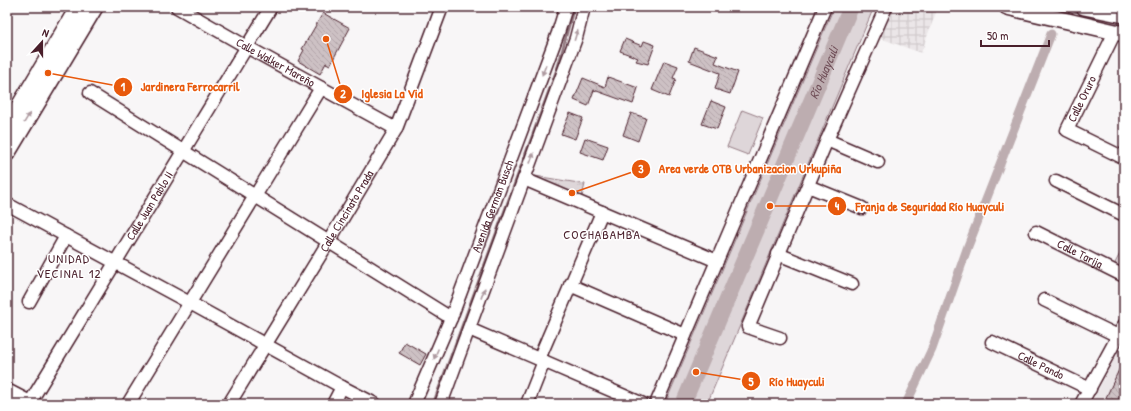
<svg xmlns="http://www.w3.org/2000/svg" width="1131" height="411" viewBox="0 0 1131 411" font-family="'Patrick Hand',sans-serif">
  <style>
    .built { fill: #ebe6e8 }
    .industrial { fill: url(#industrial-grid) }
    .green { fill: #ded6d9; stroke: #947a82 }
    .park { fill: url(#park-tufts); stroke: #947a82 }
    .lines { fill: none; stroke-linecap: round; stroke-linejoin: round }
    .stream { stroke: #8f747b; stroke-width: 2.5 }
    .canal { stroke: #bdadb0; stroke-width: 9 }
    .river { stroke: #bdadb0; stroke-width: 16 }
    .building { fill: url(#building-back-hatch); stroke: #4a1f2b }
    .minor-casing { stroke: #4a1f2b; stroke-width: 15 }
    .major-casing { stroke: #4a1f2b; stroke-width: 18 }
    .highway-casing { stroke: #4a1f2b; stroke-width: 20 }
    .minor { stroke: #fff; stroke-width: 12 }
    .major { stroke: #fff; stroke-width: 15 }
    .highway { stroke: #fff; stroke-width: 17 }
    .oneway { fill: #ae9aa0 }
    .labels { text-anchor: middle; stroke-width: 3; stroke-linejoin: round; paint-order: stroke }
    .street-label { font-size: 12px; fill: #4a1f2b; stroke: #fff }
    .water-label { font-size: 13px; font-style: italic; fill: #72515a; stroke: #fff }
    .neighbourhood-label { font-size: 13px; letter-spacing: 1px; fill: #4a1f2b; stroke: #fff }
    .leader { fill: none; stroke: #e8590c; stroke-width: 1.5 }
    .callout-dot { fill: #e8590c; stroke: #fff; stroke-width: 1.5 }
    .mark-label { font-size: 12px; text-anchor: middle; font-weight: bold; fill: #fff }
    .callout-label { font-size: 13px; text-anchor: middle; font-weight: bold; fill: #e8590c; stroke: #fff; stroke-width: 3; stroke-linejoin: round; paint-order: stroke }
  </style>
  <defs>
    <pattern id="industrial-grid" width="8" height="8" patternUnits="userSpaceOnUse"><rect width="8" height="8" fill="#ebe6e8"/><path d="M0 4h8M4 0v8" fill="none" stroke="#cbc5c7"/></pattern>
    <pattern id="park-tufts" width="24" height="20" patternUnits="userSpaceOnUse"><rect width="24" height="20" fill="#ded6d9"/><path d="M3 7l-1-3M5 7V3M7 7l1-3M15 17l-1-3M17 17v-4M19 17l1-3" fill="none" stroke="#c0b7ba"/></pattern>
    <pattern id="building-back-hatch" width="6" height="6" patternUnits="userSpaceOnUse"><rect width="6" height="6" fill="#cdc1c4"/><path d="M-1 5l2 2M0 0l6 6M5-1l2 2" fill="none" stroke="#b2a5a9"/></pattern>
  </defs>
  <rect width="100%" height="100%" fill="#f8f6f7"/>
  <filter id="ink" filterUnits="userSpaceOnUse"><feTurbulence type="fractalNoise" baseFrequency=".025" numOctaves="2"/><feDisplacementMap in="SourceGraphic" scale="8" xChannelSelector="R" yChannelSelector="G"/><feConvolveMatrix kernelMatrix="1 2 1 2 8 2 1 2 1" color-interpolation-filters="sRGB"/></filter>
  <g filter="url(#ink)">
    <polygon class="built" points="1124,340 1124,404 1091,404"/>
    <polygon class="industrial" points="893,7 938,7 921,53 880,38"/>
    <g class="green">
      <polygon points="834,7 874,7 707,404 665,404"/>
      <polygon points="1029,7 1056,7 1124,22 1124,29"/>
      <polygon points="742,110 763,118 748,155 727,147"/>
    </g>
    <g class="park">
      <polygon points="535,176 585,184 581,201 535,181"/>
      <polygon points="1124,246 1124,270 1114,265"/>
    </g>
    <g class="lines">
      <polyline class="stream" points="433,404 558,66 574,7"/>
      <polyline class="canal" points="906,404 932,349 968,246 1051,34"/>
      <path class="river" id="s1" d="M683,404L851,7"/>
    </g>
    <g class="building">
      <polygon points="323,13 350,28 330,65 326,63 320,74 298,61 304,50 302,49"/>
      <polygon points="625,39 642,46 644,41 655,45 648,64 636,61 638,58 620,51"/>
      <polygon points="694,47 718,56 715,63 738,72 730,94 715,89 720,73 689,61"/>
      <polygon points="664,61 678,66 673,78 676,79 669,97 652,90"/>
      <polygon points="608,77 638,88 633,104 594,90 588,106 574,100 583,78 605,87"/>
      <polygon points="711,101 726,107 717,129 702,124"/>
      <polygon points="570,113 583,118 575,139 561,134"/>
      <polygon points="631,113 646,118 638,141 623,135"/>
      <polygon points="585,138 608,146 603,160 580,152"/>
      <polygon points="405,342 426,354 420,365 399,353"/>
      <polygon points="1124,359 1124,404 1103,404"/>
    </g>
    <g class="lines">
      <g class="minor-casing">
        <g id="minor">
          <path id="s2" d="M177,7L247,47L396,129"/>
          <polyline points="1115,32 1067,130 1124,158"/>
          <polyline points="90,93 451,318"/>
          <polyline points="827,140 878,162"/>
          <polyline points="524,179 717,261"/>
          <polyline points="1056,181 1124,215"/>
          <polyline points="808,186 862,208"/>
          <polyline points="7,204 190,303 342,387 375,404"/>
          <path id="s3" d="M1036,232L1124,276"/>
          <polyline points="778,254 852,284"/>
          <polyline points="570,285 685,335"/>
          <polyline points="1044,300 1118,336"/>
          <polyline points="29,302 66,236"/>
          <polyline points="469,329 643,404"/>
          <polyline points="780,338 748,327 827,140 886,7"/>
          <path id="s4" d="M992,342L1090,389"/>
          <polyline points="539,359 602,212"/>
          <polyline points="7,390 34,404"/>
          <polyline points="7,402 11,404"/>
          <path id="s5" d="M29,404L271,7"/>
          <polyline points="128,404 321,88"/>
          <path id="s6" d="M229,404L329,241L396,129L442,7"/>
          <polyline points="333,404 342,387"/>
          <path id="s7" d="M414,404L451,318L558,33L566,7"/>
          <polyline points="441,404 576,38 584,7"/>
          <polyline points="527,404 544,361"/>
          <polyline points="656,404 825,7"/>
          <polyline points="1081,404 1124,325"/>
        </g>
      </g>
      <g class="major-casing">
        <g id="major">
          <polyline points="1007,7 1124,34"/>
          <polyline points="1084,7 1124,15"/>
        </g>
      </g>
      <g class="highway-casing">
        <g id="highway">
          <polyline points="7,128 79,7"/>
          <polyline points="7,152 94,7"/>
        </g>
      </g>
      <use href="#minor" class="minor"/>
      <use href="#major" class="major"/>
      <use href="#highway" class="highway"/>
    </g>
    <defs><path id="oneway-solid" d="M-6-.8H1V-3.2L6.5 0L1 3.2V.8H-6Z"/></defs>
    <g class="oneway">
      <use href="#oneway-solid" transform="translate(576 35) rotate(-73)"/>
      <use href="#oneway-solid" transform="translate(544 70) rotate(111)"/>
      <use href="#oneway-solid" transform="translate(27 118) rotate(-59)"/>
      <use href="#oneway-solid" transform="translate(532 158) rotate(-70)"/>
      <use href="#oneway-solid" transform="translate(483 293) rotate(-70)"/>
      <use href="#oneway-solid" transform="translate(436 354) rotate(113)"/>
    </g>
  </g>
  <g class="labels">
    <g class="street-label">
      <text dy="4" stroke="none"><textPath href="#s2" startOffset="113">Calle Walker Mareño</textPath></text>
      <text transform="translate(1082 99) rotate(-64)" y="4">Calle Oruro</text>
      <text dy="4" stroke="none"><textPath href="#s5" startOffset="232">Calle Juan Pablo II</textPath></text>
      <text dy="4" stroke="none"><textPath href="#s7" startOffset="213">Avenida Germán Busch</textPath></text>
      <text dy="4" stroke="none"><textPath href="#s6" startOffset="226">Calle Cincinato Prada</textPath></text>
      <text dy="4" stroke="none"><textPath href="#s3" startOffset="49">Calle Tarija</textPath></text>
      <text dy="4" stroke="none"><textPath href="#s4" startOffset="54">Calle Pando</textPath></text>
    </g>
    <g class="water-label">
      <text dy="5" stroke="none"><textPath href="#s1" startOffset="360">Río Huayculi</textPath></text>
    </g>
    <g class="neighbourhood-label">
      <text x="602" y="239">COCHABAMBA</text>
      <text x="69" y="263">UNIDAD<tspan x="69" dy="15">VECINAL 12</tspan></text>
    </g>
  </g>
  <path class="leader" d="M48 73L123 87M326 39L343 94M572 193L641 169M770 206L837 206M696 372L751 381"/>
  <g class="callout-dot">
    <circle cx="48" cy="73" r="4"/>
    <circle cx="326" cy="39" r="4"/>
    <circle cx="572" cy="193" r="4"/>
    <circle cx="770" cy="206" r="4"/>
    <circle cx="696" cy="372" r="4"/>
    <circle cx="123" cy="87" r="10"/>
    <circle cx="343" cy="94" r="10"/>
    <circle cx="641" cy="169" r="10"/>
    <circle cx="837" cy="206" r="10"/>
    <circle cx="751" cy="381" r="10"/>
  </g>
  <g class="mark-label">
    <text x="123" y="91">1</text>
    <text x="343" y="98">2</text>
    <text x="641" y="173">3</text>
    <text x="837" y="210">4</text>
    <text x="751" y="386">5</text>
  </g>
  <g class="callout-label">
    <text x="190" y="91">Jardinera Ferrocarril</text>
    <text x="392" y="98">Iglesia La Vid</text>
    <text x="750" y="173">Area verde OTB Urbanizacion Urkupiña</text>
    <text x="930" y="211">Franja de Seguridad Río Huayculi</text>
    <text x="797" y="386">Río Huayculi</text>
  </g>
  <rect width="1131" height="411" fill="none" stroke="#fff" stroke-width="24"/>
  <rect x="12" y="12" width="1107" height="387" fill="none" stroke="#4a1f2b" stroke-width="1.5" filter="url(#ink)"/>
  <g transform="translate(42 42) rotate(21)" stroke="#ffffff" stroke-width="3" paint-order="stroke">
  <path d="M0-3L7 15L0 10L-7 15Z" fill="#4a1f2b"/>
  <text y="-6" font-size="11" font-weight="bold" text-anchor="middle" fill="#4a1f2b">N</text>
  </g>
  <path d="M981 40v6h68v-6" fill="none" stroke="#4a1f2b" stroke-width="2"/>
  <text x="987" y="40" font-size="12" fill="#4a1f2b" stroke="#ffffff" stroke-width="3" paint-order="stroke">50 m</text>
</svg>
